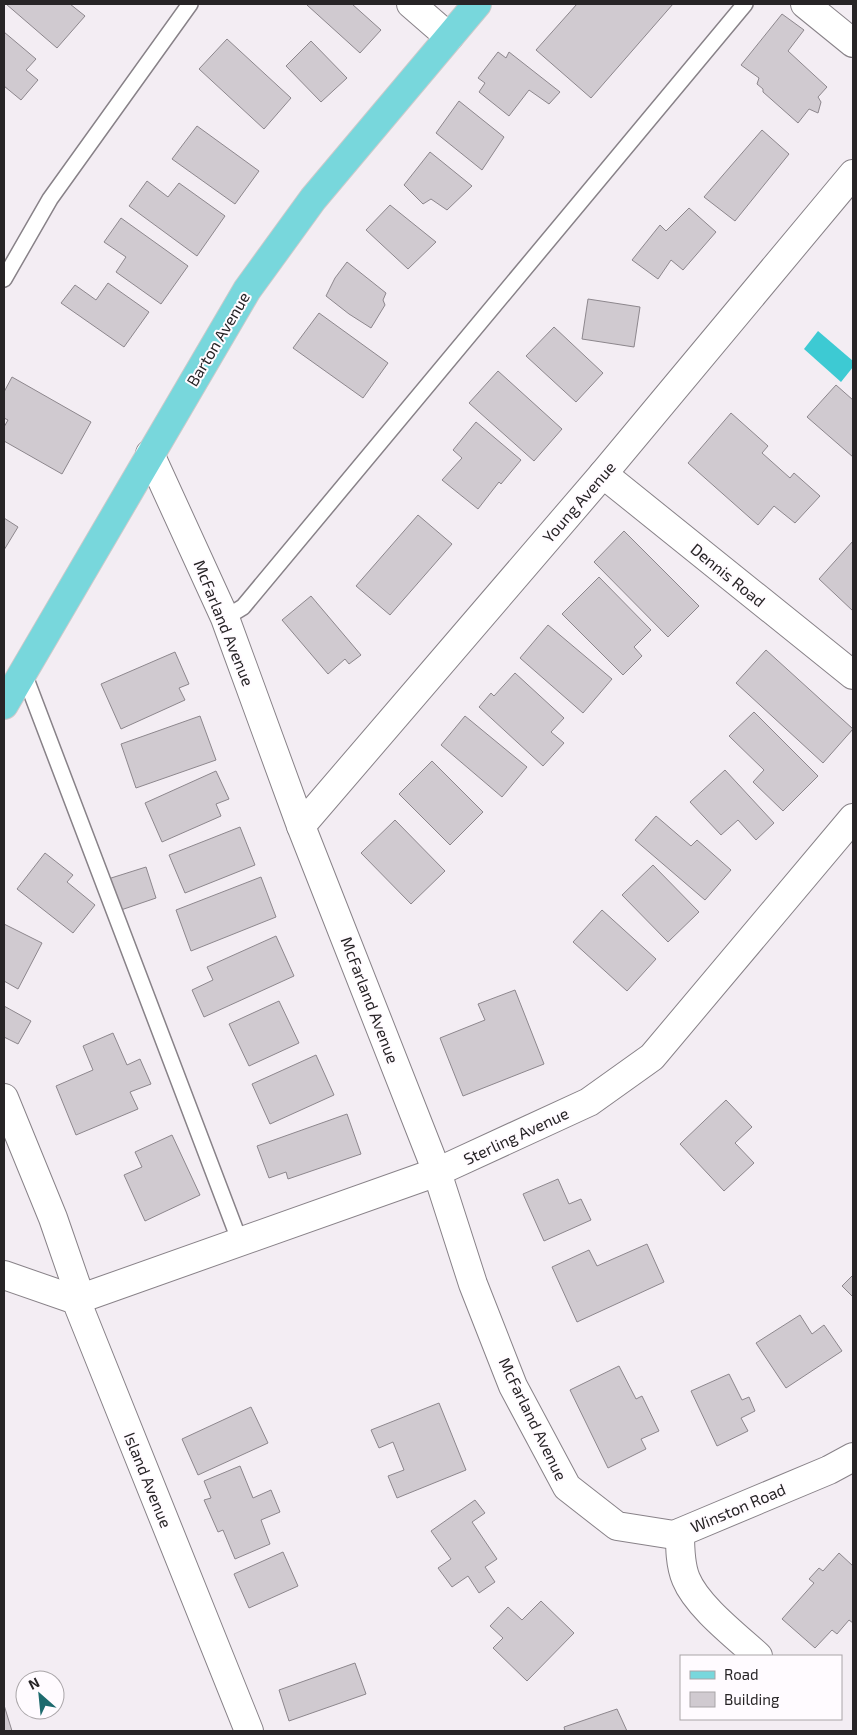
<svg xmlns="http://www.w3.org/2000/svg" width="857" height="1735" viewBox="0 0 857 1735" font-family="'Exo 2',sans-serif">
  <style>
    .water { fill: #3dcad3 }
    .building { fill: #d0cad0; stroke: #8d878d }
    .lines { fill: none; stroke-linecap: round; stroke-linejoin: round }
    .lane-casing { stroke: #888288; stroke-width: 18 }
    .street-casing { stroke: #888288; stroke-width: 30 }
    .primary-casing { stroke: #cbcacb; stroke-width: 30 }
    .lane { stroke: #fff; stroke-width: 15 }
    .street { stroke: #fff; stroke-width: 28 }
    .primary { stroke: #78d7dc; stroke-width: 28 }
    .labels { text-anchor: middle; stroke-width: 4; stroke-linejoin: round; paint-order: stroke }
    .street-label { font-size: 16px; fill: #272426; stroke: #fffbff }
  </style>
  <rect width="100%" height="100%" fill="#f3edf3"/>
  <polygon class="water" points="818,331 853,361 853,367 841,382 804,349"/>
  <g class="building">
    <polygon points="6,4 70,4 85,16 57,48"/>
    <polygon points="309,4 352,4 381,30 360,53 307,5"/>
    <polygon points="577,4 673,4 591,98 536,50"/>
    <polygon points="782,14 804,30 788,51 827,87 818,97 821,102 818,113 809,109 798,123 763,92 763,89 757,84 759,78 741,65"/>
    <polygon points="4,32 36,59 26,70 38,80 21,100 4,86"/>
    <polygon points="227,39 291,98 264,129 199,69"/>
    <polygon points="311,41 347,78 321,102 286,66"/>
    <polygon points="498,52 506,58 509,52 560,92 549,104 529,90 509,116 479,92 485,83 478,78"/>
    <polygon points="459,101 504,137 482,170 436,133"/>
    <polygon points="197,126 259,171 235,204 172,159"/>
    <polygon points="762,130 789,154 735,221 704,197"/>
    <polygon points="430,152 472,186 447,210 431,199 423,204 404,185"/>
    <polygon points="147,181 168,197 179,183 225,216 197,256 129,206"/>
    <polygon points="390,205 436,242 408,269 366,230"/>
    <polygon points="689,208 716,232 683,270 671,260 658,279 632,260 660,225 666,231"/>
    <polygon points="121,218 188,266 161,304 116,272 126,257 104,242"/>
    <polygon points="347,262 386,293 383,300 385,305 371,328 349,314 326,296 335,278"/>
    <polygon points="108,283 149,312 124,347 61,303 75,285 96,300"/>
    <polygon points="588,299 640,307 634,347 582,339"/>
    <polygon points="319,313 388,363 363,398 293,348"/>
    <polygon points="554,327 603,373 576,402 526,356"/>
    <polygon points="498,371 562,429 534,461 469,403"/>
    <polygon points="12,377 91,422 62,474 4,441 4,427 8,420 4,418 4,392"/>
    <polygon points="836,385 853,400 853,457 807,417"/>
    <polygon points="731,413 768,446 762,453 790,478 794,473 820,496 795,523 774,506 758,525 688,463"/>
    <polygon points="476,422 521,460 501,484 499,482 478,509 442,480 462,458 453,450"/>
    <polygon points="418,515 452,544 390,615 356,586"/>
    <polygon points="4,518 18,527 4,550"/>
    <polygon points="624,531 699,606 668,637 594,562"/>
    <polygon points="853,541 853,611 819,579"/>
    <polygon points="599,577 651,630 634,647 642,656 623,675 562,614"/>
    <polygon points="311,596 361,655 349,664 345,659 328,674 282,620"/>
    <polygon points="548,625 612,679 583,713 520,658"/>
    <polygon points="766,650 853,729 823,763 736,683"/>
    <polygon points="175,652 189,684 179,688 185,700 121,729 101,684"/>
    <polygon points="515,673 564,718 551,732 564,743 543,766 479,707 491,693 494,696"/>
    <polygon points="754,712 818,776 783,811 753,782 764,770 729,736"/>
    <polygon points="200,716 216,760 136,788 121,744"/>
    <polygon points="465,716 527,767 502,797 441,745"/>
    <polygon points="432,761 483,812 450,845 399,794"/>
    <polygon points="725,770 774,823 756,840 738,820 721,835 690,802"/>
    <polygon points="216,771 229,799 216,804 221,816 162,842 145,803"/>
    <polygon points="656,816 691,846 697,840 731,870 705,900 635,840"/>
    <polygon points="395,820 445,871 411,904 361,853"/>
    <polygon points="240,827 255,865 185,893 169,855"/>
    <polygon points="45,853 73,875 67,882 95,905 73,933 17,889"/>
    <polygon points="653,865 699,912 668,942 622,895"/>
    <polygon points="146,867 156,898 118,911 108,879"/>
    <polygon points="261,877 276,917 191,951 176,910"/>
    <polygon points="602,910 656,959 627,991 573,942"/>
    <polygon points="4,924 42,943 18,989 4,981"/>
    <polygon points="276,936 294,976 204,1017 192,990 213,980 207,967"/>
    <polygon points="515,990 544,1064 463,1096 440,1038 485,1020 478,1004"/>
    <polygon points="279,1001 299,1043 249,1066 229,1024"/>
    <polygon points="4,1006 31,1021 18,1044 4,1037"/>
    <polygon points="113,1033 127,1065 140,1059 151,1084 130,1092 138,1109 76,1135 56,1086 93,1070 83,1046"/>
    <polygon points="316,1055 334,1095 270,1124 252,1084"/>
    <polygon points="726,1100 752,1127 735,1143 754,1163 724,1191 680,1144"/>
    <polygon points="347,1114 361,1154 288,1179 286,1172 269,1178 257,1146"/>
    <polygon points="172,1135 200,1195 145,1221 124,1175 142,1167 135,1152"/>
    <polygon points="558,1179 569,1204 581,1199 591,1220 544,1241 523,1194"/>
    <polygon points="647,1244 664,1282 577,1322 552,1267 589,1250 597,1266"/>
    <polygon points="853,1275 853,1297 842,1286"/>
    <polygon points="800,1315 812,1334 824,1325 842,1351 786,1388 756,1343"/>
    <polygon points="619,1366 636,1399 642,1396 659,1431 641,1439 646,1449 608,1468 570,1390"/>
    <polygon points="729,1374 742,1400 749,1397 755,1411 741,1418 748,1431 717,1446 691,1391"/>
    <polygon points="439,1403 466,1470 397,1498 388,1476 404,1470 393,1442 379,1448 371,1430"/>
    <polygon points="251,1407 268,1443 198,1475 182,1439"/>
    <polygon points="240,1466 253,1498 271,1490 280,1512 261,1520 270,1544 235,1559 223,1530 218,1532 204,1500 211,1498 204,1481"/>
    <polygon points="475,1500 485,1513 472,1522 497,1559 485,1567 495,1582 479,1593 468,1576 452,1587 438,1568 451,1559 431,1531"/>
    <polygon points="283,1552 298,1586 249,1608 234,1574"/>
    <polygon points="839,1553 853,1566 853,1623 849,1620 837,1634 832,1630 815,1648 782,1619 814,1583 809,1579 819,1568 823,1571"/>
    <polygon points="541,1601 574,1633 527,1681 493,1648 503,1638 490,1626 508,1607 522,1620"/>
    <polygon points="355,1663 366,1694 289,1721 279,1690"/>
    <polygon points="4,1705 12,1731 4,1731"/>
    <polygon points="617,1709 627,1731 565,1731 564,1727"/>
  </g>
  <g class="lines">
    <g class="lane-casing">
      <g id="lane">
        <polyline points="4,279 50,199 190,4"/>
        <polyline points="225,618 243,607 745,4"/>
        <polyline points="23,671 240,1242"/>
      </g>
    </g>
    <g class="street-casing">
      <g id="street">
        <polyline points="411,4 449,37"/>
        <polyline points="805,4 853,43"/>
        <polyline points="150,454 225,618 301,826 437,1172 473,1284 513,1386 567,1487 617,1526 674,1535 829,1470 853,1457"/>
        <polyline points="603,474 853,675"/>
        <polyline points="301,826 603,474 853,174"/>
        <polyline points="4,1098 53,1218 81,1299"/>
        <polyline points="4,1275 76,1300 249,1731"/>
        <polyline points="76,1300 437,1172 589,1102 652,1057 853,818"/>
        <path d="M680,1533C680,1547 680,1565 686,1579C697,1606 736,1636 758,1656"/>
      </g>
    </g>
    <g class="primary-casing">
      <polyline id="primary" points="4,705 247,290 313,199 477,4"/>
    </g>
    <use href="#lane" class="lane"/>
    <use href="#street" class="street"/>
    <use href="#primary" class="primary"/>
  </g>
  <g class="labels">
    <g class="street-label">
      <text transform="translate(218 339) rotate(-59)" y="6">Barton Avenue</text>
      <text transform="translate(579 502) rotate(-49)" y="6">Young Avenue</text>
      <text transform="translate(728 575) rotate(39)" y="6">Dennis Road</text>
      <text transform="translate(224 623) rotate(68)" y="6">McFarland Avenue</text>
      <text transform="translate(370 1000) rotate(69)" y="6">McFarland Avenue</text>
      <text transform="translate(516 1136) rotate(-25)" y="6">Sterling Avenue</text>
      <text transform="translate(533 1419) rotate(64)" y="6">McFarland Avenue</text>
      <text transform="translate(148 1480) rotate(68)" y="6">Island Avenue</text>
      <text transform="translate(738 1508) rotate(-23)" y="6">Winston Road</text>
    </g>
  </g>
  <rect width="857" height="1735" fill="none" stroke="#272426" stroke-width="10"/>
  <rect x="680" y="1655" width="162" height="65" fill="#fffbff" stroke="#a9a5a8"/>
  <rect x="690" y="1671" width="25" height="8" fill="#78d7dc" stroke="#a9a5a8"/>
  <text x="724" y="1680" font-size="15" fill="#272426">Road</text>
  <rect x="690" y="1692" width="25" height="15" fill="#d0cad0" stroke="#a9a5a8"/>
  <text x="724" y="1705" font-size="15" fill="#272426">Building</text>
  <g transform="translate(40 1695) rotate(333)"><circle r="24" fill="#fffbff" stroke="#a9a5a8"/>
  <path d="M0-4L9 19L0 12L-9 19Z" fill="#1d6a6e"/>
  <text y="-8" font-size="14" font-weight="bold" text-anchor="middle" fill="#272426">N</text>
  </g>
</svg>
